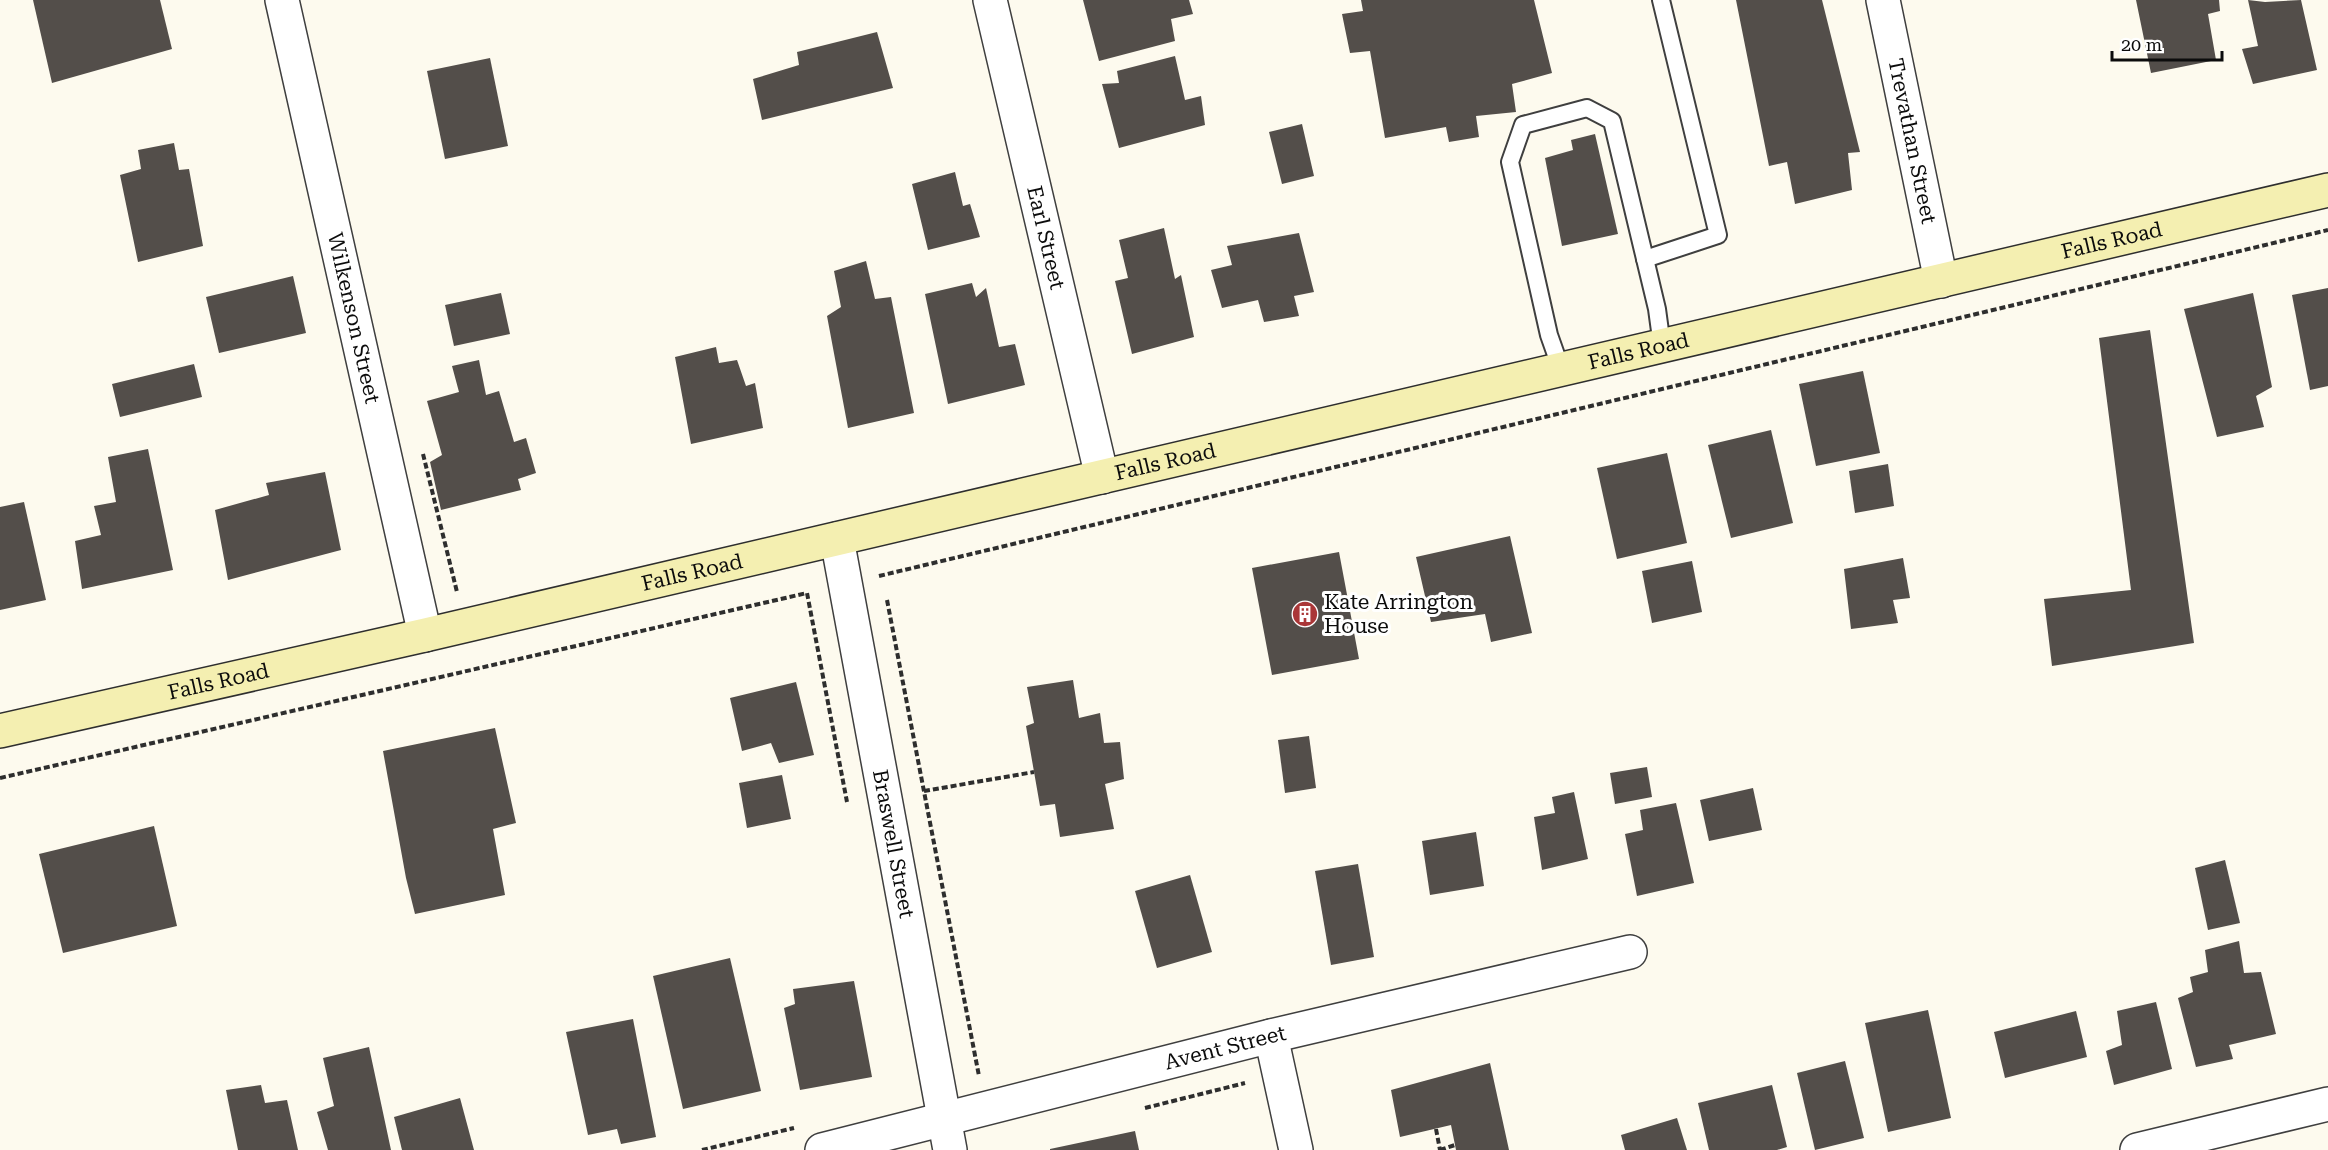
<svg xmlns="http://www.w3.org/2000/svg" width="2328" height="1150" viewBox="0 0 2328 1150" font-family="'Roboto Serif',serif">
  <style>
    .building { fill: #534e4a }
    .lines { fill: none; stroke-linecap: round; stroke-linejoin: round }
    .service-casing { stroke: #3f3f3f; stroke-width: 20 }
    .minor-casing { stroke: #3f3f3f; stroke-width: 36 }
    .secondary-casing { stroke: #2e2e2e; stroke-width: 36 }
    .path { stroke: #2e2e2e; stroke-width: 4; stroke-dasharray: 6 3; stroke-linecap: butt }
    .service { stroke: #fff; stroke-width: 16 }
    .minor { stroke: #fff; stroke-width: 33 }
    .secondary { stroke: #f4efb1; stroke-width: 33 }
    .labels { text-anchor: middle; stroke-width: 6; stroke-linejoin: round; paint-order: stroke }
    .street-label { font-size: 21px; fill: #0c0c0c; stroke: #fff }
    .poi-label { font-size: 21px; fill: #0c0c0c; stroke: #fff; text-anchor: start }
  </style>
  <rect width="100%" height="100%" fill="#fdfaee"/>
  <g class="building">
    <polygon points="33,0 160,0 172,49 52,83"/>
    <polygon points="1083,0 1189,0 1193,14 1171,19 1175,41 1099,61"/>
    <polygon points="1361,0 1534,0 1552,73 1512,84 1516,112 1476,116 1479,137 1449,142 1446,127 1385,138 1370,51 1350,53 1342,14 1363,11"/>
    <polygon points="1736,0 1822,0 1860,152 1848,153 1852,190 1795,204 1787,162 1769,166"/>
    <polygon points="2136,0 2219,0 2220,11 2208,14 2216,60 2151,73"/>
    <polygon points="2248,0 2265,2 2301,0 2317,70 2253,84 2242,49 2258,46"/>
    <polygon points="877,32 893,88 762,120 753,79 799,65 797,52"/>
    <polygon points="1175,56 1185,100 1201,96 1205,125 1119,148 1102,84 1119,83 1117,71"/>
    <polygon points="490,58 508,146 445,159 427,71"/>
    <polygon points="1302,124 1314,176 1282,184 1269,132"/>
    <polygon points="1595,134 1618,234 1562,246 1545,158 1573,150 1571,140"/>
    <polygon points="174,143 179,170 189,169 203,246 138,262 120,175 141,169 138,150"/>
    <polygon points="955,172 963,206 970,204 980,237 928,250 912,184"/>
    <polygon points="1164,228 1175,279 1181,275 1194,337 1132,354 1115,281 1128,278 1119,240"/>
    <polygon points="1299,233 1314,292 1294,296 1299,316 1264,322 1258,300 1222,308 1211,270 1232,265 1227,246"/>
    <polygon points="866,261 875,299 891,297 914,413 848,428 827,316 841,307 834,271"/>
    <polygon points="293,276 306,333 219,353 206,297"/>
    <polygon points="972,283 976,297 986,288 999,347 1015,344 1025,385 948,404 925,294"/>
    <polygon points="2328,288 2328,386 2310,390 2292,295"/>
    <polygon points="501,293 510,334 454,346 445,305"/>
    <polygon points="2253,293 2272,387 2256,396 2264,427 2217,437 2184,309"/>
    <polygon points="2150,330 2194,643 2052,666 2044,599 2131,590 2099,338"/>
    <polygon points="716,347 719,363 737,360 746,386 755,383 763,428 691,444 675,357"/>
    <polygon points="479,360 486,395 499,391 514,442 526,438 536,473 518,479 521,490 441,510 430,462 442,455 427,401 459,392 452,366"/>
    <polygon points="194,364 202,397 120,417 112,384"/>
    <polygon points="1863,371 1880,453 1816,466 1799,384"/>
    <polygon points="1771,430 1793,523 1731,538 1708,445"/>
    <polygon points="148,449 173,570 82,589 75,541 101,535 94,506 116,502 108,457"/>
    <polygon points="1667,453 1687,543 1617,559 1597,468"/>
    <polygon points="1888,464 1894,506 1855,513 1849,471"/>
    <polygon points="325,472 341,550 228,580 215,510 269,495 266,483"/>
    <polygon points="24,502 46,600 0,610 0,507"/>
    <polygon points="1510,536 1532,633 1491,642 1485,614 1431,622 1416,557"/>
    <polygon points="1339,552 1359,659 1272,675 1252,568"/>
    <polygon points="1903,558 1910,598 1893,600 1898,623 1851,629 1844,569"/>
    <polygon points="1692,561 1702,612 1652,623 1642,571"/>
    <polygon points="1073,680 1079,718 1100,713 1104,743 1120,742 1124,779 1105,784 1114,829 1060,837 1055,804 1040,806 1026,726 1034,723 1027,687"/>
    <polygon points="796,682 814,755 779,763 771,743 742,751 730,698"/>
    <polygon points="495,728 516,823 493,829 505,895 415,914 406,878 383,751"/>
    <polygon points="1309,736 1316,788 1285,793 1278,740"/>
    <polygon points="1647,767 1652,797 1615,804 1610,773"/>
    <polygon points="782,775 791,819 747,828 739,783"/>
    <polygon points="1753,788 1762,830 1709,841 1700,800"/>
    <polygon points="1574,792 1588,859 1542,870 1534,817 1555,813 1552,797"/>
    <polygon points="1676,803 1694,883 1637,896 1625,834 1643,830 1640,810"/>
    <polygon points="154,826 177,926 63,953 39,854"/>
    <polygon points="1476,832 1484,886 1430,895 1422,841"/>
    <polygon points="2225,860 2240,923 2208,930 2195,868"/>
    <polygon points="1358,864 1374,957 1331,965 1315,871"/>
    <polygon points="1190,875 1212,952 1157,968 1135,891"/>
    <polygon points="2239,941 2244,973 2261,972 2276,1034 2229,1045 2233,1059 2196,1067 2178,998 2193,992 2190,977 2208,972 2205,950"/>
    <polygon points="730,958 761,1091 683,1109 653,976"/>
    <polygon points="854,981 872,1077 800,1090 784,1008 795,1004 793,989"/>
    <polygon points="2156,1002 2172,1069 2114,1085 2106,1051 2122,1045 2117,1011"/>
    <polygon points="1928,1010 1951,1118 1888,1132 1865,1023"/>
    <polygon points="2076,1011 2087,1057 2005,1078 1994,1032"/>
    <polygon points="633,1019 656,1137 621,1144 617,1129 588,1135 566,1032"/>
    <polygon points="369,1047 391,1150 328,1150 317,1112 334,1106 323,1058"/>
    <polygon points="1845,1061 1864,1138 1815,1150 1797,1073"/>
    <polygon points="1490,1063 1509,1150 1456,1150 1451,1125 1400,1137 1391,1090"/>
    <polygon points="261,1085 265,1103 287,1100 298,1150 238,1150 226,1090"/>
    <polygon points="1772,1085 1787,1147 1777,1150 1709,1150 1698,1103"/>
    <polygon points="460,1098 474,1150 402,1150 394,1117"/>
    <polygon points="1677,1118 1687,1150 1625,1150 1621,1135"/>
    <polygon points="1135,1131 1139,1150 1050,1150 1050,1149"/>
  </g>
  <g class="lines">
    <g class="service-casing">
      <g id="service">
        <polyline points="1645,259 1718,235 1661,0"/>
        <polyline points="1561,369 1549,335 1510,162 1523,125 1587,108 1612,121 1657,309 1662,346"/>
      </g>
    </g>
    <g class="minor-casing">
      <g id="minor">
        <path id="s1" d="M282,0L425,635"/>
        <path id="s2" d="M990,0L1102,477"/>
        <path id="s3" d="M1883,0L1941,281"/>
        <path id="s4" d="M837,539L950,1150"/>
        <polyline points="1271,1036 1296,1150"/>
        <path id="s5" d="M822,1150L1271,1036L1630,952"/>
        <polyline points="2137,1150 2328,1104"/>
      </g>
    </g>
    <g class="secondary-casing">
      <g id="secondary">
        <path id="s6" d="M0,731L425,635L2328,190"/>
      </g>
    </g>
    <g class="path">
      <polyline points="423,454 457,592"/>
      <polyline points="879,576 2328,230"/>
      <polyline points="887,600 979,1076"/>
      <polyline points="0,778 807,593 847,802"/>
      <polyline points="924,791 1034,772"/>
      <polyline points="1145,1108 1245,1083"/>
      <polyline points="1436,1129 1440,1150"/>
      <polyline points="702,1150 794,1128"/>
      <polyline points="1440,1150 1455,1145"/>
    </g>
    <use href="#service" class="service"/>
    <use href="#minor" class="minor"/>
    <use href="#secondary" class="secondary"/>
  </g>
  <defs>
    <g id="building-disc" transform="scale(1.35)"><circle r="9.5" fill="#aa3738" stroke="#fff"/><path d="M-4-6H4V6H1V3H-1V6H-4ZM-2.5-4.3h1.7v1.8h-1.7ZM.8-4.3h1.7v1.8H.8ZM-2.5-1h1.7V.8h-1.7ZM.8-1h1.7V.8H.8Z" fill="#fff"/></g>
  </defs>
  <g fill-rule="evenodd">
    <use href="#building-disc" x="1305" y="614"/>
  </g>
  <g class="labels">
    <g class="street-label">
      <text dy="7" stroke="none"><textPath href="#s3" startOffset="144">Trevathan Street</textPath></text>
      <text dy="7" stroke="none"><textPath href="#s2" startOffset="244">Earl Street</textPath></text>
      <text dy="7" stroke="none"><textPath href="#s6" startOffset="2168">Falls Road</textPath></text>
      <text dy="7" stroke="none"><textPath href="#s1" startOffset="326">Wilkenson Street</textPath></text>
      <text dy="7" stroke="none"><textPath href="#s6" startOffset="1682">Falls Road</textPath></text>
      <text dy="7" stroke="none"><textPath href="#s6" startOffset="1196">Falls Road</textPath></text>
      <text dy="7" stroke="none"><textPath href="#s6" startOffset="710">Falls Road</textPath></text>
      <text dy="7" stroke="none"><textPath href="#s6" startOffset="224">Falls Road</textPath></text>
      <text dy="7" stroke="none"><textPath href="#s4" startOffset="310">Braswell Street</textPath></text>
      <text dy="7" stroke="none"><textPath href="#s5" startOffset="416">Avent Street</textPath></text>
    </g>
    <g class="poi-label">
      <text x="1324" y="609">Kate Arrington<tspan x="1324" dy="24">House</tspan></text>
    </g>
  </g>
  <path d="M2112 51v9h110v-9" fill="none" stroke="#0c0c0c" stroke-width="3"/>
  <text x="2121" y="51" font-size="18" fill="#0c0c0c" stroke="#ffffff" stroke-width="4.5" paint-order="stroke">20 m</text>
</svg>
